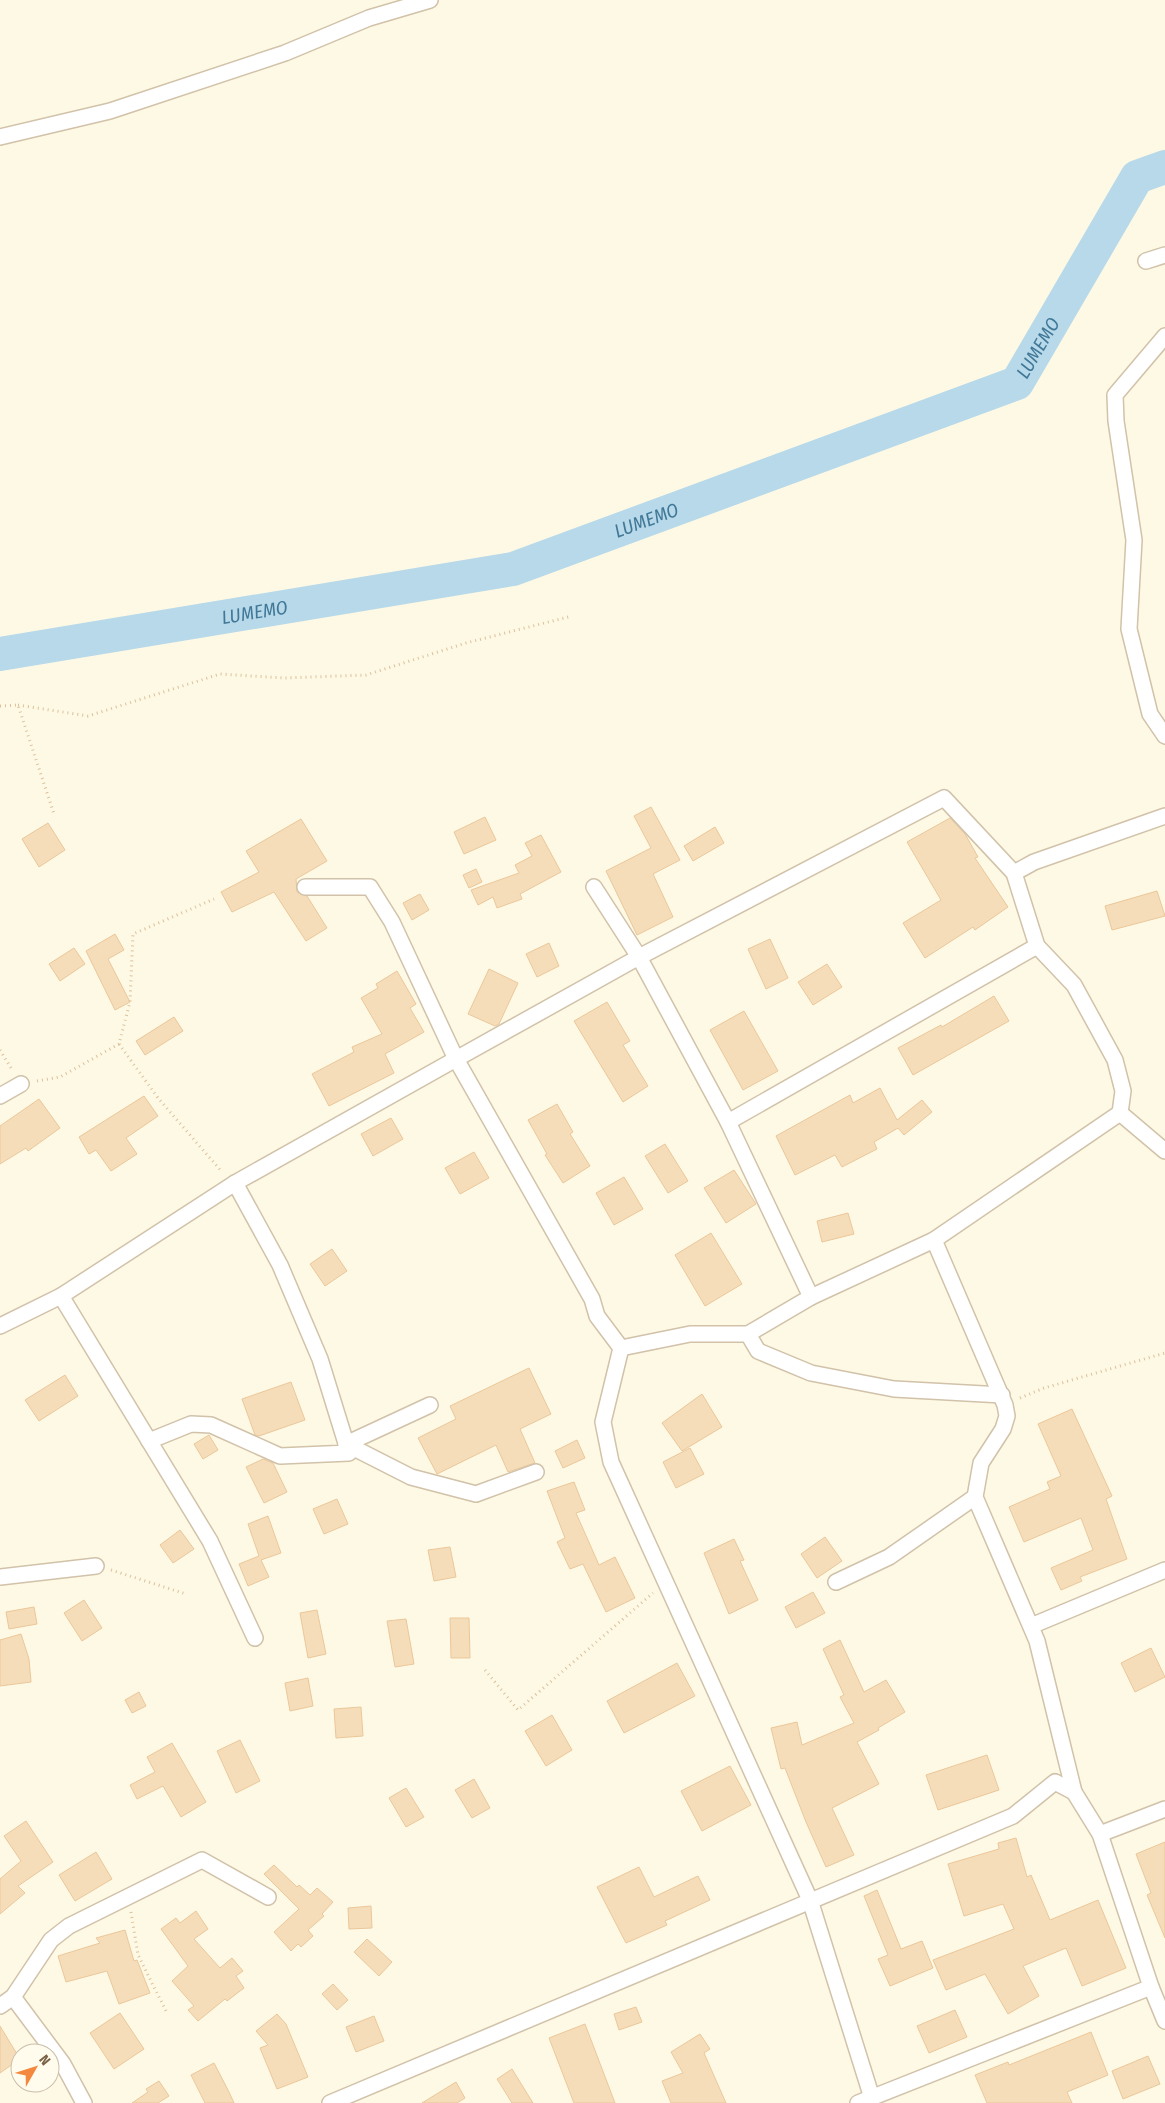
<svg xmlns="http://www.w3.org/2000/svg" width="1165" height="2103" viewBox="0 0 1165 2103" font-family="'Fira Sans Condensed',sans-serif">
  <style>
    .lines { fill: none; stroke-linecap: round; stroke-linejoin: round }
    .river { stroke: #b7d9ea; stroke-width: 34 }
    .building { fill: #f6ddba; stroke: #ebc799 }
    .street-casing { stroke: #d1c2a9; stroke-width: 18 }
    .path { stroke: #dcc19c; stroke-width: 3; stroke-dasharray: 1 4; stroke-linecap: butt }
    .street { stroke: #fff; stroke-width: 15 }
    .labels { text-anchor: middle; stroke-width: 4; stroke-linejoin: round; paint-order: stroke }
    .water-label { font-size: 19px; font-style: italic; fill: #417897; stroke: #fffbed }
  </style>
  <rect width="100%" height="100%" fill="#fef9e5"/>
  <g class="lines">
    <path class="river" id="s1" d="M0,654L513,569L1017,383L1137,177L1165,167"/>
  </g>
  <g class="building">
    <polygon points="651,807 680,860 653,874 673,917 637,935 606,871 651,848 634,816"/>
    <polygon points="485,817 496,840 464,854 454,832"/>
    <polygon points="950,818 965,834 978,857 975,858 1008,907 975,930 973,927 925,958 903,923 941,900 907,842"/>
    <polygon points="301,819 327,861 296,879 297,892 307,896 327,928 306,941 274,892 232,912 221,892 259,872 246,851"/>
    <polygon points="48,823 65,850 39,867 22,839"/>
    <polygon points="715,827 724,843 693,861 684,846"/>
    <polygon points="541,835 561,872 520,894 522,899 497,908 493,897 478,905 471,890 519,873 515,865 532,856 525,843"/>
    <polygon points="476,869 482,882 469,888 463,875"/>
    <polygon points="1157,891 1165,916 1112,930 1105,906"/>
    <polygon points="420,894 429,910 412,920 403,903"/>
    <polygon points="115,934 124,950 108,959 130,1002 115,1010 86,951"/>
    <polygon points="770,939 788,978 766,989 748,949"/>
    <polygon points="549,943 559,966 537,977 526,954"/>
    <polygon points="74,948 85,964 60,981 49,964"/>
    <polygon points="827,964 842,987 813,1005 798,982"/>
    <polygon points="489,969 518,983 499,1024 495,1026 468,1014"/>
    <polygon points="397,971 416,1004 410,1008 424,1032 385,1054 394,1073 329,1106 312,1074 354,1052 352,1047 382,1034 361,998 378,988 376,984"/>
    <polygon points="994,996 1009,1021 913,1075 898,1048 941,1025 942,1027"/>
    <polygon points="607,1002 630,1041 623,1045 648,1086 623,1102 574,1021"/>
    <polygon points="744,1011 778,1071 743,1090 710,1030"/>
    <polygon points="174,1017 183,1031 145,1055 136,1041"/>
    <polygon points="880,1088 897,1120 922,1100 932,1112 904,1135 898,1128 874,1142 877,1149 842,1167 835,1155 795,1175 776,1136 850,1095 853,1103"/>
    <polygon points="144,1096 158,1116 126,1138 137,1154 111,1171 96,1150 89,1154 79,1137"/>
    <polygon points="39,1099 60,1128 28,1151 26,1148 0,1164 0,1126"/>
    <polygon points="557,1104 573,1132 570,1134 590,1166 563,1183 545,1155 547,1154 528,1120"/>
    <polygon points="391,1118 403,1139 373,1156 361,1134"/>
    <polygon points="665,1144 688,1181 668,1193 645,1156"/>
    <polygon points="474,1152 489,1178 460,1194 445,1168"/>
    <polygon points="734,1170 756,1204 726,1223 704,1188"/>
    <polygon points="624,1177 643,1209 614,1225 596,1193"/>
    <polygon points="848,1213 854,1234 822,1242 817,1221"/>
    <polygon points="711,1233 742,1284 705,1306 675,1255"/>
    <polygon points="332,1249 347,1271 325,1286 310,1264"/>
    <polygon points="529,1368 551,1414 520,1429 535,1463 508,1472 496,1445 437,1474 418,1438 456,1419 450,1406"/>
    <polygon points="65,1375 78,1396 39,1421 25,1400"/>
    <polygon points="291,1382 305,1420 259,1436 255,1435 242,1399"/>
    <polygon points="702,1394 722,1427 682,1451 662,1423"/>
    <polygon points="1072,1409 1112,1496 1106,1499 1127,1559 1080,1577 1082,1581 1061,1590 1051,1568 1093,1550 1081,1518 1024,1542 1009,1507 1050,1489 1047,1482 1061,1476 1038,1424"/>
    <polygon points="209,1435 218,1450 203,1459 194,1444"/>
    <polygon points="577,1440 585,1458 563,1468 555,1451"/>
    <polygon points="690,1448 704,1474 676,1488 663,1462"/>
    <polygon points="263,1459 273,1463 287,1492 264,1503 246,1467"/>
    <polygon points="574,1482 585,1510 576,1513 599,1565 615,1557 635,1598 606,1612 583,1564 570,1569 557,1542 565,1538 547,1491"/>
    <polygon points="337,1499 348,1524 324,1534 313,1509"/>
    <polygon points="268,1516 281,1553 261,1560 269,1577 248,1586 239,1564 259,1556 248,1524"/>
    <polygon points="180,1530 194,1549 173,1563 160,1545"/>
    <polygon points="825,1537 842,1561 817,1578 801,1554"/>
    <polygon points="734,1539 744,1560 740,1561 758,1600 729,1614 704,1553"/>
    <polygon points="450,1547 456,1577 434,1581 428,1550"/>
    <polygon points="813,1592 825,1613 796,1628 785,1607"/>
    <polygon points="84,1600 102,1628 82,1641 64,1613"/>
    <polygon points="34,1607 37,1624 9,1629 6,1612"/>
    <polygon points="317,1610 326,1654 308,1658 300,1613"/>
    <polygon points="450,1618 469,1618 470,1658 451,1658"/>
    <polygon points="406,1619 414,1664 395,1667 387,1621"/>
    <polygon points="21,1634 29,1659 31,1682 0,1686 0,1640"/>
    <polygon points="840,1640 864,1692 886,1680 905,1712 878,1728 879,1730 857,1742 879,1784 832,1808 854,1855 826,1867 806,1822 785,1768 781,1769 771,1728 797,1722 802,1745 854,1723 840,1697 844,1695 823,1649"/>
    <polygon points="1151,1648 1165,1677 1135,1692 1121,1663"/>
    <polygon points="677,1663 695,1696 624,1733 607,1701"/>
    <polygon points="308,1678 313,1706 290,1711 285,1683"/>
    <polygon points="139,1692 146,1706 132,1713 125,1700"/>
    <polygon points="361,1707 363,1736 336,1738 334,1709"/>
    <polygon points="552,1715 572,1750 546,1766 525,1731"/>
    <polygon points="240,1740 260,1781 236,1793 217,1751"/>
    <polygon points="172,1743 206,1802 181,1817 163,1786 137,1799 130,1785 155,1772 147,1757"/>
    <polygon points="987,1755 999,1790 938,1810 926,1775"/>
    <polygon points="730,1766 751,1805 702,1831 681,1791"/>
    <polygon points="474,1779 490,1808 472,1818 455,1790"/>
    <polygon points="406,1788 424,1817 406,1827 389,1798"/>
    <polygon points="26,1821 53,1862 18,1886 25,1893 0,1914 0,1879 21,1861 4,1836"/>
    <polygon points="1016,1838 1027,1877 1031,1875 1050,1920 1098,1900 1126,1968 1082,1986 1066,1948 1023,1966 1039,1996 1008,2014 985,1974 946,1990 933,1960 1014,1929 1003,1904 964,1916 948,1864 999,1849 998,1843"/>
    <polygon points="1165,1842 1165,1938 1147,1895 1151,1893 1136,1854"/>
    <polygon points="96,1852 112,1879 75,1901 59,1875"/>
    <polygon points="274,1865 297,1887 299,1885 310,1895 317,1888 333,1902 322,1914 324,1916 308,1930 313,1936 301,1947 298,1944 291,1951 274,1932 299,1909 264,1874"/>
    <polygon points="639,1867 654,1897 698,1876 710,1900 665,1921 667,1925 626,1943 597,1887"/>
    <polygon points="877,1890 901,1949 922,1941 933,1968 890,1986 878,1959 888,1955 864,1896"/>
    <polygon points="371,1906 372,1928 349,1929 348,1908"/>
    <polygon points="196,1911 208,1929 194,1939 220,1968 232,1958 243,1971 236,1976 244,1988 227,2001 225,1999 198,2021 188,2010 194,2006 172,1981 188,1966 161,1929 176,1918 180,1923"/>
    <polygon points="125,1930 134,1961 137,1960 150,1993 119,2004 107,1971 66,1982 58,1956 100,1943 96,1938"/>
    <polygon points="367,1939 392,1962 379,1976 354,1952"/>
    <polygon points="333,1984 348,2000 337,2010 322,1994"/>
    <polygon points="636,2007 642,2022 619,2030 614,2014"/>
    <polygon points="955,2010 967,2037 929,2053 917,2026"/>
    <polygon points="120,2013 144,2049 114,2069 90,2033"/>
    <polygon points="277,2014 286,2024 308,2077 277,2089 260,2048 268,2045 256,2031"/>
    <polygon points="374,2016 384,2041 356,2052 346,2027"/>
    <polygon points="585,2024 615,2103 574,2103 549,2038"/>
    <polygon points="0,2026 20,2059 0,2073"/>
    <polygon points="1091,2032 1108,2075 1067,2092 1072,2103 987,2103 975,2075 1008,2062 1009,2065"/>
    <polygon points="700,2034 710,2049 704,2053 726,2103 671,2103 662,2081 683,2073 671,2052"/>
    <polygon points="1148,2056 1160,2084 1123,2099 1112,2071"/>
    <polygon points="214,2063 229,2092 234,2103 205,2103 191,2075"/>
    <polygon points="512,2069 533,2103 512,2103 497,2079"/>
    <polygon points="159,2081 169,2096 158,2103 132,2103 148,2092 146,2089"/>
    <polygon points="456,2082 465,2098 457,2103 422,2103"/>
  </g>
  <g class="lines">
    <g class="street-casing">
      <g id="street">
        <polyline points="0,137 110,111 285,53 369,18 430,0"/>
        <polyline points="1146,261 1165,255"/>
        <polyline points="1165,336 1115,395 1116,421 1134,540 1129,629 1150,714 1165,736"/>
        <polyline points="1014,873 1034,862 1165,816"/>
        <polyline points="305,887 370,887 392,922 456,1059 592,1299 597,1316 621,1348 603,1422 611,1462 810,1900 872,2098"/>
        <polyline points="594,887 639,957 728,1122 811,1297"/>
        <polyline points="0,1096 21,1084"/>
        <polyline points="1120,1113 1165,1151"/>
        <polyline points="728,1122 1037,946"/>
        <polyline points="934,1240 1005,1405 1007,1416 1003,1429 981,1463 975,1497 1037,1641 1074,1792"/>
        <polyline points="61,1296 210,1541 255,1638"/>
        <polyline points="0,1326 61,1296 235,1183 456,1059 639,957 944,798 1014,873 1037,946 1074,985 1115,1060 1123,1091 1120,1113 934,1240 811,1297 748,1334 690,1334 621,1348"/>
        <polyline points="748,1334 758,1351 811,1373 894,1389 1002,1395"/>
        <polyline points="149,1441 191,1424 211,1425 280,1456 349,1453 320,1359 280,1265 235,1183"/>
        <polyline points="346,1444 411,1477 476,1494 536,1472"/>
        <polyline points="346,1444 430,1405"/>
        <polyline points="0,1577 96,1566"/>
        <polyline points="836,1582 889,1557 975,1497"/>
        <polyline points="1031,1626 1165,1570"/>
        <polyline points="1100,1834 1165,1809"/>
        <polyline points="13,1997 63,2064 84,2103"/>
        <polyline points="0,2006 13,1997 51,1940 69,1926 202,1860 268,1897"/>
        <polyline points="330,2103 1013,1816 1055,1782 1074,1792 1100,1834 1151,1987 1165,2021"/>
        <polyline points="858,2103 1151,1987"/>
      </g>
    </g>
    <g class="path">
      <polyline points="18,705 88,716 220,674 284,678 366,675 466,643 572,616"/>
      <polyline points="0,706 18,705 54,814"/>
      <polyline points="119,1044 158,1098 222,1172"/>
      <polyline points="0,1050 13,1071"/>
      <polyline points="37,1081 60,1077 119,1044 130,1002 133,934 214,899"/>
      <polyline points="1020,1398 1044,1388 1165,1353"/>
      <polyline points="111,1570 186,1594"/>
      <polyline points="485,1670 518,1710 653,1593"/>
      <polyline points="131,1912 138,1955 166,2011"/>
    </g>
    <use href="#street" class="street"/>
  </g>
  <g class="labels">
    <g class="water-label">
      <text dy="7" stroke="none"><textPath href="#s1" startOffset="1098">LUMEMO</textPath></text>
      <text dy="7" stroke="none"><textPath href="#s1" startOffset="662">LUMEMO</textPath></text>
      <text dy="7" stroke="none"><textPath href="#s1" startOffset="258">LUMEMO</textPath></text>
    </g>
  </g>
  <g transform="translate(35 2068) rotate(51)"><circle r="24" fill="#fffbed" stroke="#cabeab"/>
  <path d="M0-4L9 19L0 12L-9 19Z" fill="#f3893f"/>
  <text y="-8" font-size="14" font-weight="bold" text-anchor="middle" fill="#7a6347">N</text>
  </g>
</svg>
